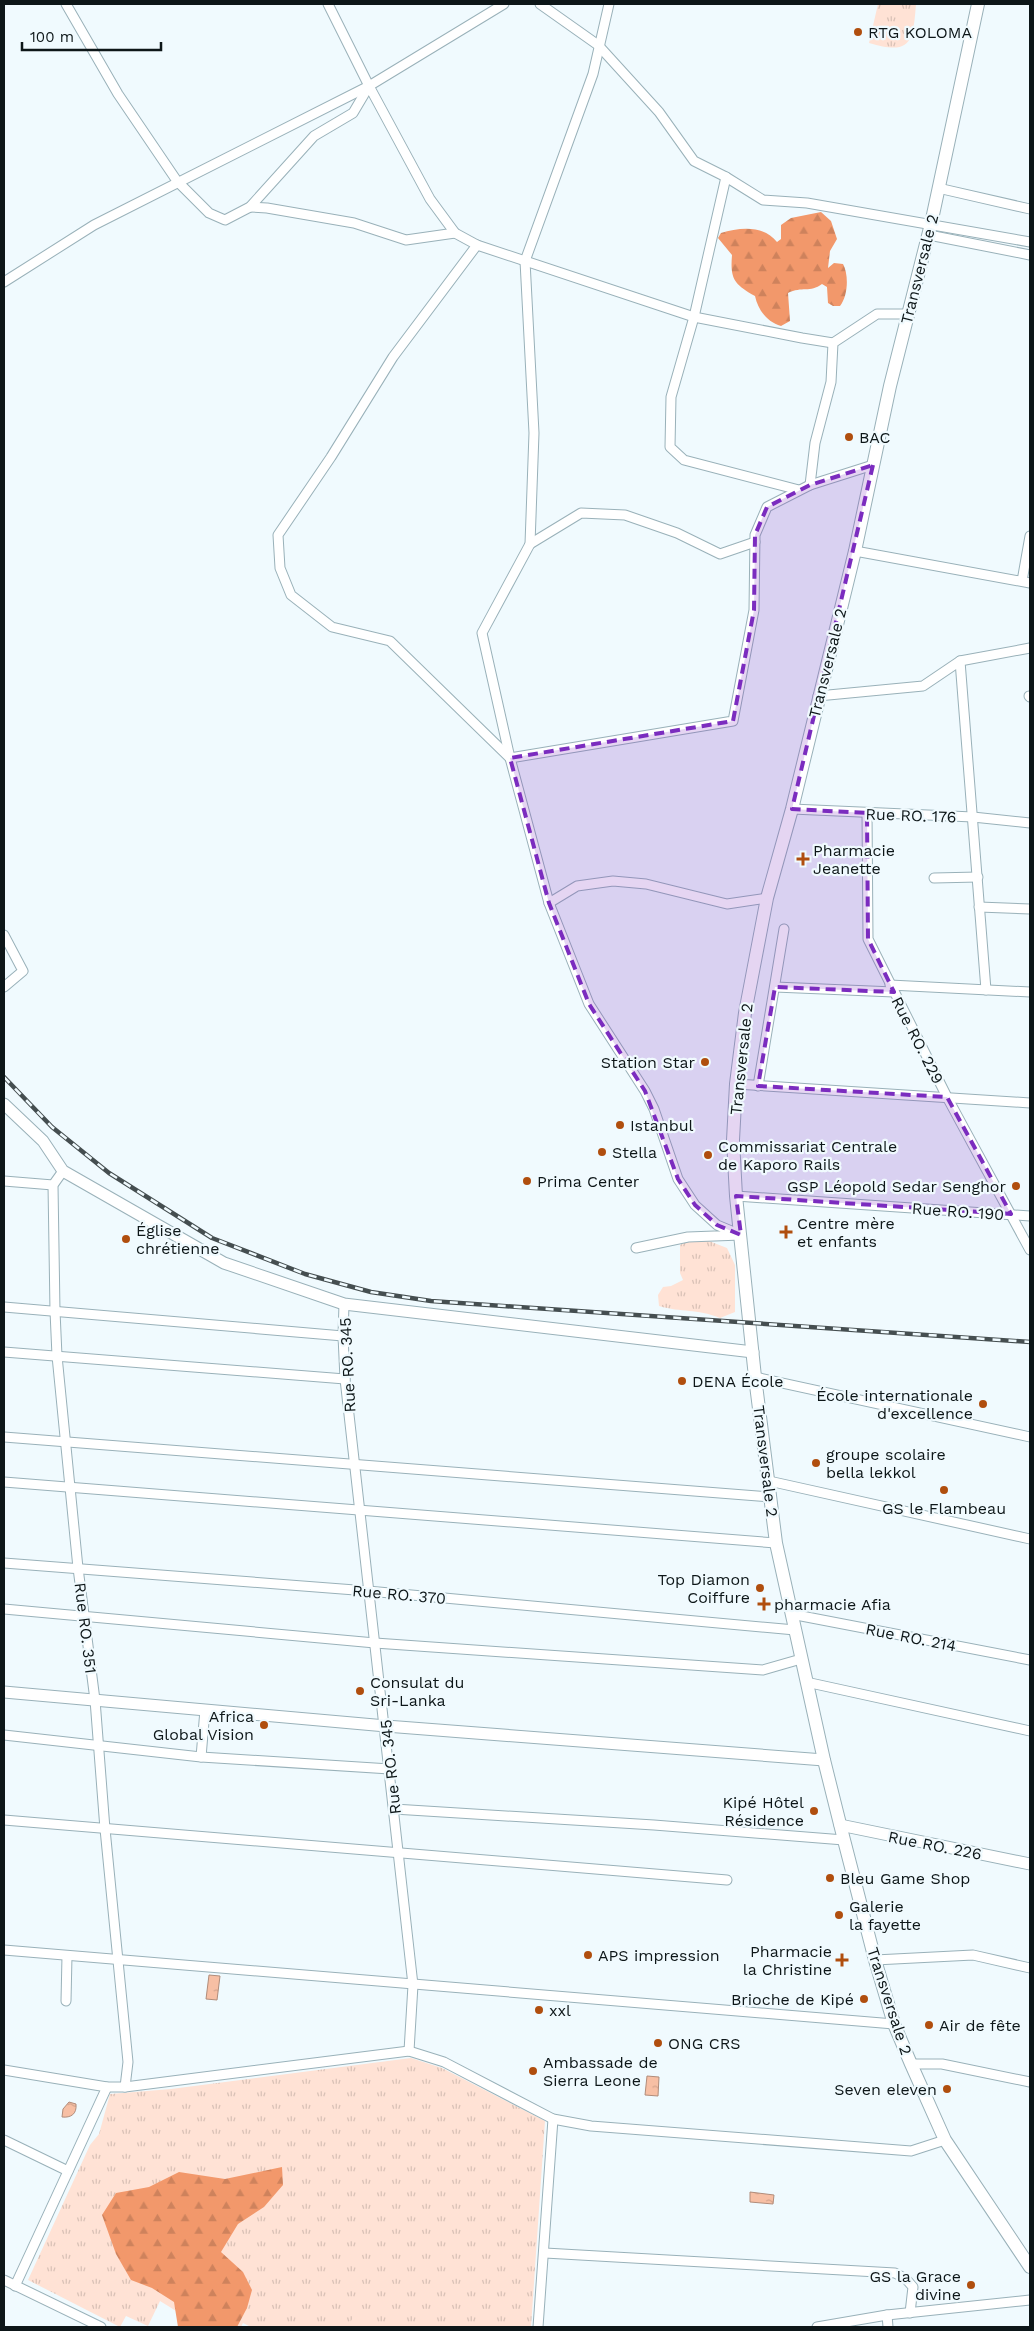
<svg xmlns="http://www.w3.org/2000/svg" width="1034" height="2331" viewBox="0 0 1034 2331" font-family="'Work Sans',sans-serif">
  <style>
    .grass { fill: url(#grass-tufts) }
    .forest { fill: url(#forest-firs) }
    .pitch { fill: #ffe2d5 }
    .water { fill: url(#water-ripples); stroke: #b18c7a }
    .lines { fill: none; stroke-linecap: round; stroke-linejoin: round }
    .minor-casing { stroke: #99b1b9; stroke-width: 11 }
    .tertiary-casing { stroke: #99b1b9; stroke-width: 13 }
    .secondary-casing { stroke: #99b1b9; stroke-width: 14 }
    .minor { stroke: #fff; stroke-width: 9 }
    .tertiary { stroke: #fff; stroke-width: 11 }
    .secondary { stroke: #fff; stroke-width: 12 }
    .rail-casing { stroke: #454e50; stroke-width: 4.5 }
    .rail { stroke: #f0fafe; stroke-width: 2.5; stroke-dasharray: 8; stroke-linecap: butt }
    .marked { fill: #7b2cbf; fill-opacity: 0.2; stroke: #7b2cbf; stroke-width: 4; stroke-dasharray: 10 6; stroke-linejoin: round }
    .poi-dot { fill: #b04e0e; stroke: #f0fafe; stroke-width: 2 }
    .labels { text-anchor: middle; stroke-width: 4.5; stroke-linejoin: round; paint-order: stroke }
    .poi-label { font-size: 16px; fill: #0d1618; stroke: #f0fafe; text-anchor: start }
    .street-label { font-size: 16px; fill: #0d1618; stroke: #f0fafe }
  </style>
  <defs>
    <pattern id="grass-tufts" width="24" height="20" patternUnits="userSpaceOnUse" patternTransform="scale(1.25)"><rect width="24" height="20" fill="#ffe2d5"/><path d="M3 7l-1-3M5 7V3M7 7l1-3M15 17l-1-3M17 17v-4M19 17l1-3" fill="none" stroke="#d9c1b6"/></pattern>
    <pattern id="forest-firs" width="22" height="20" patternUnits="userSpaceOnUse" patternTransform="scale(1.25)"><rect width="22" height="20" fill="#f2986b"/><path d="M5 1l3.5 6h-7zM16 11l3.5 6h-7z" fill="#ce825c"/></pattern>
    <pattern id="water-ripples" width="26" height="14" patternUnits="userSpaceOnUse" patternTransform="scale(1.25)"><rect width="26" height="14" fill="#f7bfa4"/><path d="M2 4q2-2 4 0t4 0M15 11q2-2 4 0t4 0" fill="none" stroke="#d3a38c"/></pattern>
  </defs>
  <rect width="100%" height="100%" fill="#f0fafe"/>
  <g class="grass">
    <path d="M878,4H916C913,41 912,56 869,43Z"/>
    <path d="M688,1240L709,1241L727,1248L735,1265V1312L720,1318C696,1308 682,1313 659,1306L658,1295L663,1287L671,1286L683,1280L680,1273V1245Z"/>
    <polygon points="411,2058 442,2068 545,2121 531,2327 251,2327 243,2323 241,2327 202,2327 160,2301 148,2326 126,2316 120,2327 28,2280 90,2145 99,2134 110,2094 171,2089"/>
  </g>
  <g class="forest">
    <path d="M821,212L831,221L837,239L830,251L828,268L834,263L843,264C849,275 848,296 840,306H833L828,303L827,287L822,284C810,293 802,286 788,293L790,321L781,326C767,322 758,310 755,296C734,284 730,279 732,255L718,238L721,233C740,227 764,225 777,242L781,239V225L791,218Z"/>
    <polygon points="282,2167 283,2185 264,2207 238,2224 221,2252 243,2272 252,2290 247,2308 237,2327 178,2327 174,2302 152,2288 131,2280 116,2254 102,2215 116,2193 149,2187 179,2172 225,2179"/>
  </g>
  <polygon class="pitch" points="358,2310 384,2327 347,2327"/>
  <g class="water">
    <polygon points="209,1975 220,1976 217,2000 206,1999"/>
    <polygon points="647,2076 659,2077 658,2096 645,2095"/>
    <path d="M69,2102L76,2104C77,2114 71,2118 62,2117L63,2109Z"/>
    <polygon points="750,2192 774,2195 773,2204 750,2202"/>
  </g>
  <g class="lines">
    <g class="minor-casing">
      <g id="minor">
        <polyline points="66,4 118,94 177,181 209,213 225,220 250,207 314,136 353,113 369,86"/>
        <polyline points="328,4 369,86 430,199 455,233 477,245 694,317 802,338 833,343"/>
        <polyline points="540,4 598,45 659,112 694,161 726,177 763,200 807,203 1030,242"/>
        <polyline points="609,4 593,74 525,261 534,433 530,544 482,633 510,758 549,903 589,1004 645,1091 654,1109 678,1179 695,1205 717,1225 741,1235 688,1237 636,1248"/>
        <polyline points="726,177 694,317 671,397 670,447 684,460 799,490"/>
        <polyline points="938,188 1030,209"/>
        <polyline points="250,207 267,208 354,223 406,240 455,233"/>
        <polyline points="929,235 1030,255"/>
        <polyline points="477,245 393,357 331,457 278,535 280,568 291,595 332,627 390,641 510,758 733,721 754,610 755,535 767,507 810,485 873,465"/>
        <polyline points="4,282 94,225 369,86 504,4"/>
        <polyline points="810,485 815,443 831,382 833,343 877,314 908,314"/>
        <polyline points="530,544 581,513 625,515 677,533 720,554 755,542"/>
        <polyline points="855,551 1030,583"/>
        <polyline points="1022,581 1030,536"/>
        <polyline points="960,661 986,990"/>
        <polyline points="818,696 923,686 960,661 1030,648"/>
        <polyline points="1029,696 1030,697"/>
        <polyline points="792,809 973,817 1030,823"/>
        <polyline points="867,813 868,939 947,1097 1030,1250"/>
        <polyline points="934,878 978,877"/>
        <polyline points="549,903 577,886 613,881 646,884 727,904 767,898"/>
        <polyline points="979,907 1030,909"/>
        <polyline points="4,935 23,971 4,987"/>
        <polyline points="890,985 1030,992"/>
        <polyline points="775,987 894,992"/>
        <polyline points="736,1084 1030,1103"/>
        <polyline points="758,1086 784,929"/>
        <polyline points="63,1171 53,1185 55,1311 57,1356 78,1568 95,1700 105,1829 128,2062 125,2087"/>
        <polyline points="4,1181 53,1185"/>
        <polyline points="736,1196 1030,1216"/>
        <polyline points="344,1304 343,1336 345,1379 413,1985 409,2051"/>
        <polyline points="4,1307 343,1336"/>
        <polyline points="4,1352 345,1379"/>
        <polyline points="755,1377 1030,1437"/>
        <polyline points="4,1437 770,1497"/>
        <polyline points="769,1481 1030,1539"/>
        <polyline points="4,1482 776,1543"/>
        <polyline points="4,1563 368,1591 795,1630"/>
        <polyline points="4,1609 375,1643 763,1670 801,1659"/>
        <polyline points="791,1614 1030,1660"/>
        <polyline points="806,1682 1030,1731"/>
        <polyline points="4,1735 201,1757 390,1769"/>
        <polyline points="201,1757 205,1710"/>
        <polyline points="394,1809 654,1825 844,1840"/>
        <polyline points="4,1820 727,1880"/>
        <polyline points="4,1950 894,2024"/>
        <polyline points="875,1960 973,1955 1030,1968"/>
        <polyline points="66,2001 67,1956"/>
        <polyline points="911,2064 942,2064 1030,2082"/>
        <polyline points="4,2070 107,2087 125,2087 409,2051 444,2062 553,2119 591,2126 911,2151 945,2140"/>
        <polyline points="4,2140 68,2171"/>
        <polyline points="545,2253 895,2273 906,2279 913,2287 910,2313"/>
        <polyline points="4,2280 101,2327"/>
        <polyline points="15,2286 107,2087"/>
        <polyline points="887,2315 888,2327"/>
        <polyline points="538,2327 553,2119"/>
        <polyline points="817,2327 887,2315 1030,2300"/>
      </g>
    </g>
    <g class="tertiary-casing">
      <g id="tertiary">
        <polyline points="4,1104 43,1141 63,1171 224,1263 344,1304 753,1352"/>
        <polyline points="4,1692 386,1726 824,1760"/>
        <polyline points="840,1825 1030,1864"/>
      </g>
    </g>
    <g class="secondary-casing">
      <polyline id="secondary" points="978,4 931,224 890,386 855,551 792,809 767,898 745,1013 736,1084 733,1140 736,1196 755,1377 776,1543 824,1760 844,1840 875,1960 894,2024 911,2064 945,2140 1030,2267"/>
    </g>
    <use href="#minor" class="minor"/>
    <use href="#tertiary" class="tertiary"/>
    <use href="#secondary" class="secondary"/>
    <g class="rail-casing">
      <polyline id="rail" points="4,1077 52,1127 109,1173 212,1238 305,1274 371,1292 431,1301 1030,1342"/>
    </g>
    <use href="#rail" class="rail"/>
  </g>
  <path class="marked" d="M873,465L792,809L867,813L868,939L894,992L775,987L758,1086L947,1097L1011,1214L736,1196L741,1235L717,1225L695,1205L678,1179L645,1091L589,1004L549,903L510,758L733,721L754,610L755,535L767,507L810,485Z"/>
  <g class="poi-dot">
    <circle cx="858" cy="32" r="5"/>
    <circle cx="849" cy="437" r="5"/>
    <path d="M800.5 851.5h5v5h5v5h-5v5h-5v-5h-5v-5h5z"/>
    <circle cx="705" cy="1062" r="5"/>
    <circle cx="620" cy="1125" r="5"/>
    <circle cx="602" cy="1152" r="5"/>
    <circle cx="708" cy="1155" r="5"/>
    <circle cx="527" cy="1181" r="5"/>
    <circle cx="1016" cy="1186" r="5"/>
    <path d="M783.5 1224.5h5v5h5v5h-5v5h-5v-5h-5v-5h5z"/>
    <circle cx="126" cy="1239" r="5"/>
    <circle cx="682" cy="1381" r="5"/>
    <circle cx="983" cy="1404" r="5"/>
    <circle cx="816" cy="1463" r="5"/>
    <circle cx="944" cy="1490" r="5"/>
    <circle cx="760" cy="1588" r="5"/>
    <path d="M761.5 1596.5h5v5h5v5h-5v5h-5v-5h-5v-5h5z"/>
    <circle cx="360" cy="1691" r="5"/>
    <circle cx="264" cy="1725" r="5"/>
    <circle cx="814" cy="1811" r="5"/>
    <circle cx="830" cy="1878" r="5"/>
    <circle cx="839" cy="1915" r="5"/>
    <circle cx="588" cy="1955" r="5"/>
    <path d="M839.5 1952.5h5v5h5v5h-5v5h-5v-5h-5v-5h5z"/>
    <circle cx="864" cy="1999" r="5"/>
    <circle cx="539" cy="2010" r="5"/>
    <circle cx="929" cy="2025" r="5"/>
    <circle cx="658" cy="2043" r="5"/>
    <circle cx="533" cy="2071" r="5"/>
    <circle cx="947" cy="2089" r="5"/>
    <circle cx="971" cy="2285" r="5"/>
  </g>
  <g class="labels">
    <g class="poi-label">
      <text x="868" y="38">RTG KOLOMA</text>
      <text x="859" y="443">BAC</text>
      <text x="813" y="856">Pharmacie<tspan x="813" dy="18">Jeanette</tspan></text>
      <text x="695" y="1068" text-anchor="end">Station Star</text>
      <text x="630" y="1131">Istanbul</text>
      <text x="718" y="1152">Commissariat Centrale<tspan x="718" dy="18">de Kaporo Rails</tspan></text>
      <text x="612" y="1158">Stella</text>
      <text x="537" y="1187">Prima Center</text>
      <text x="1006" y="1192" text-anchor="end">GSP Léopold Sedar Senghor</text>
      <text x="797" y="1229">Centre mère<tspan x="797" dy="18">et enfants</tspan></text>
      <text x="136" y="1236">Église<tspan x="136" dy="18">chrétienne</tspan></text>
      <text x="692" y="1387">DENA École</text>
      <text x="973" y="1401" text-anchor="end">École internationale<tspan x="973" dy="18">d'excellence</tspan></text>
      <text x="826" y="1460">groupe scolaire<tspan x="826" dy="18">bella lekkol</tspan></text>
      <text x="944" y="1514" text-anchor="middle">GS le Flambeau</text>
      <text x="750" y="1585" text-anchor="end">Top Diamon<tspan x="750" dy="18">Coiffure</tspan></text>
      <text x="774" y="1610">pharmacie Afia</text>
      <text x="370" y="1688">Consulat du<tspan x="370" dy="18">Sri-Lanka</tspan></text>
      <text x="254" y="1722" text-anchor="end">Africa<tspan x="254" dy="18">Global Vision</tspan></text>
      <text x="804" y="1808" text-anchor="end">Kipé Hôtel<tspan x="804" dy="18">Résidence</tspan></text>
      <text x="840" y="1884">Bleu Game Shop</text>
      <text x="849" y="1912">Galerie<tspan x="849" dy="18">la fayette</tspan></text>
      <text x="832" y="1957" text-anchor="end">Pharmacie<tspan x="832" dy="18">la Christine</tspan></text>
      <text x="598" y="1961">APS impression</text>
      <text x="854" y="2005" text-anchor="end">Brioche de Kipé</text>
      <text x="549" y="2016">xxl</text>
      <text x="939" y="2031">Air de fête</text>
      <text x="668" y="2049">ONG CRS</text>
      <text x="543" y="2068">Ambassade de<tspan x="543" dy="18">Sierra Leone</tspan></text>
      <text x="937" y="2095" text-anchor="end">Seven eleven</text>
      <text x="961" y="2282" text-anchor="end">GS la Grace<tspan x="961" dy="18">divine</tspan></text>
    </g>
    <g class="street-label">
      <text transform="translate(919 269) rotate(-76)" y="6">Transversale 2</text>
      <text transform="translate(827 663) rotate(-76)" y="6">Transversale 2</text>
      <text transform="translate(911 815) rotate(2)" y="6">Rue RO. 176</text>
      <text transform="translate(918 1040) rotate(63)" y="6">Rue RO. 229</text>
      <text transform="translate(741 1059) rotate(-84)" y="6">Transversale 2</text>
      <text transform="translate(958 1211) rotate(4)" y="6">Rue RO. 190</text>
      <text transform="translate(347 1365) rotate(-93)" y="6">Rue RO. 345</text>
      <text transform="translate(766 1461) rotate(83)" y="6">Transversale 2</text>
      <text transform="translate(399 1594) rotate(5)" y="6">Rue RO. 370</text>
      <text transform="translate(86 1628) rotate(83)" y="6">Rue RO. 351</text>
      <text transform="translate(911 1637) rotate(11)" y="6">Rue RO. 214</text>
      <text transform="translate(390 1767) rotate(-96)" y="6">Rue RO. 345</text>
      <text transform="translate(935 1845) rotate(11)" y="6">Rue RO. 226</text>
      <text transform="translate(890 2001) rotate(72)" y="6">Transversale 2</text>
    </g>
  </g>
  <rect width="1034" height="2331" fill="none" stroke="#0d1618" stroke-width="10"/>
  <path d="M22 42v8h139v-8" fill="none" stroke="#0d1618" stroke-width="2.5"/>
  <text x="30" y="42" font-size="15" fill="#0d1618" stroke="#f0fafe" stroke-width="4" paint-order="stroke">100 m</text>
</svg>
